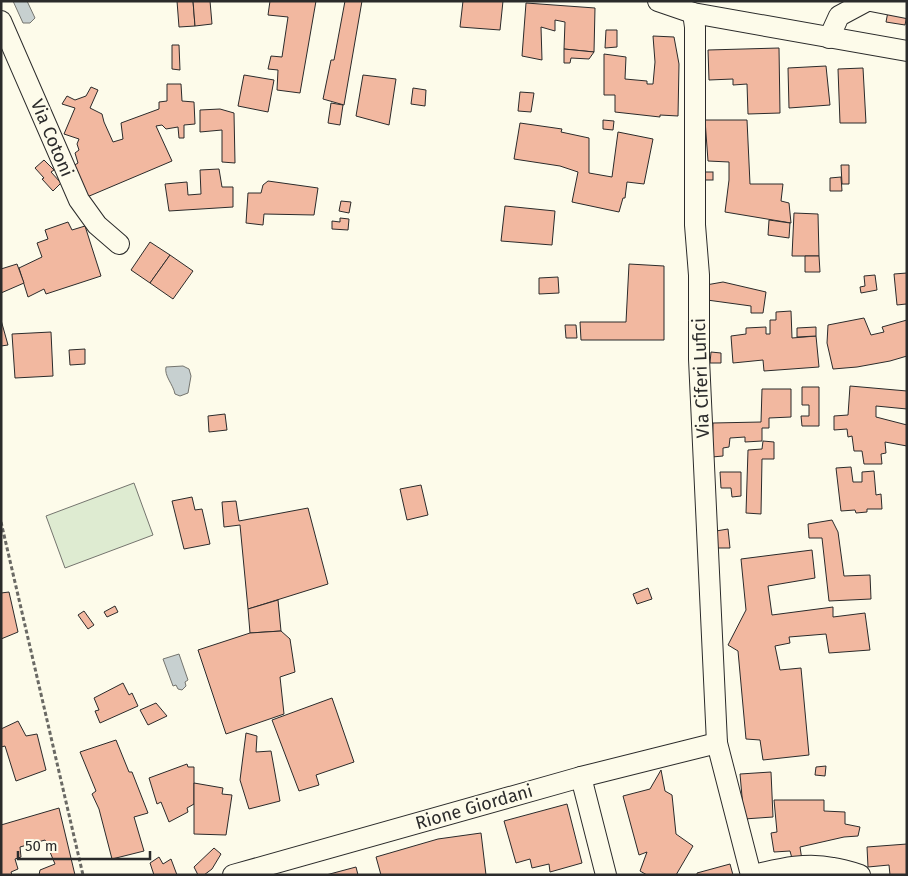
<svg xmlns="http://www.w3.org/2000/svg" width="908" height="876" viewBox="0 0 908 876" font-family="'Fira Sans',sans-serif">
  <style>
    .green { fill: #deebd1; stroke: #74746e }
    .water { fill: #c7d0d0; stroke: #74746e }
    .building { fill: #f2b8a0; stroke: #2b2b2b }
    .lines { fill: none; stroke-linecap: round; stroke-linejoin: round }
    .minor-casing { stroke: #2b2b2b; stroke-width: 22 }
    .path { stroke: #6a6964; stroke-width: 3; stroke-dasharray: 4 2.5; stroke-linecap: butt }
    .minor { stroke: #fdfbea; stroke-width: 20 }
    .labels { text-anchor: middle; stroke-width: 4; stroke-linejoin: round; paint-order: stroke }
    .street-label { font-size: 18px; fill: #2b2b2b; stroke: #fdfbea }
  </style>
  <rect width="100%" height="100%" fill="#fdfbea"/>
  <polygon class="green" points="134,483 153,535 65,568 46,516"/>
  <g class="water">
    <polygon points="13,1 27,1 35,18 30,23 23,23"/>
    <path d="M183,366L189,369L191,376L188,393L180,396L175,394C173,384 164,376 166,367Z"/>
    <polygon points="179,654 188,680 185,682 186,686 182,690 178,689 176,685 173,686 163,659"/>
  </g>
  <g class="building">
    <polygon points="177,1 193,1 195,26 179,27"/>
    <polygon points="193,1 210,1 212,24 195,26"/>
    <polygon points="270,1 316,1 300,93 277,90 278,70 268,69 271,56 282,57 288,17 268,15"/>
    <polygon points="345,1 362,1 344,105 323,99 331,60 334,60"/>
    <polygon points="463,1 503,1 500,30 460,27"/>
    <polygon points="890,1 907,15 905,25 886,22"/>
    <polygon points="526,3 595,8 594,52 564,49 565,22 555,20 555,31 541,27 542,60 522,56"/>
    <polygon points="606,30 617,30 617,47 605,48"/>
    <polygon points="653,36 674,37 679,64 678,116 660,115 660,117 615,112 615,95 604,95 604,54 626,57 625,79 647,81 647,84 653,84 655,62"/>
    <polygon points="172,45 179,45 180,70 172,69"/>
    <polygon points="779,48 780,113 748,114 747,84 733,85 733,79 709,80 708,50"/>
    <polygon points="564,49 594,52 589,59 571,58 570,63 564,63"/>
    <polygon points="826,66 830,105 789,108 788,68"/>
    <polygon points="863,68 866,123 840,123 838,69"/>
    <polygon points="244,75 274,80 268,112 238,106"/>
    <polygon points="363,75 396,79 389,125 356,116"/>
    <polygon points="167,84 181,84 182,101 194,102 195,124 184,125 184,138 179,138 178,127 166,129 162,125 156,126 172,161 87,197 73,166 78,163 75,153 79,150 77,144 79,139 64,134 75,108 62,104 67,96 75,100 86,96 91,87 98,90 90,108 102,114 104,122 113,142 123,139 121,123 159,109 159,102 167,101"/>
    <polygon points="413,88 426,90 425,106 411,104"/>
    <polygon points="520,92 534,93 531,112 518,111"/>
    <polygon points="331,103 343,105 340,125 328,123"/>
    <polygon points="220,109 234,113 235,163 222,162 222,130 200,132 200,110"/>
    <polygon points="603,120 614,121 613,130 603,129"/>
    <polygon points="705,120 747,120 750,184 783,184 781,201 789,203 791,223 725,212 729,180 729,162 708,161"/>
    <polygon points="520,123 562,129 561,132 589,138 589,173 612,177 618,132 653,139 644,184 627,182 625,198 623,198 619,212 572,202 578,172 560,166 514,159"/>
    <polygon points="44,160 54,170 51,172 61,183 53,191 42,179 44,178 35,168"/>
    <polygon points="841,165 849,165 849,184 842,184"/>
    <polygon points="219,169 222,187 233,187 233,207 169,211 165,184 187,182 188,195 201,194 200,170"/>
    <rect x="703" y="172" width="10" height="8"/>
    <polygon points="841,177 842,191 830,191 830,178"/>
    <polygon points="268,181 318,188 314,215 264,214 263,225 246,223 248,193 261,193 263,185"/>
    <polygon points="341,201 351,202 349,213 339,211"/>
    <polygon points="505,206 555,211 552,245 501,241"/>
    <polygon points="794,213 818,214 819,256 792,256"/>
    <polygon points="340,218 349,219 348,230 332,229 332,221 340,222"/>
    <polygon points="769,220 790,223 789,238 768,235"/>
    <polygon points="68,222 72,230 85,226 101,276 46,294 44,289 28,297 19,268 42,257 37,243 48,239 45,230"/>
    <polygon points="150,242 170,255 150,283 131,270"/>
    <polygon points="170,255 193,271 173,299 150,283"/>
    <polygon points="805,256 819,256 820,272 805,272"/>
    <polygon points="17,264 24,283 1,293 1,269"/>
    <polygon points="629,264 664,266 664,340 581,340 580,322 626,322"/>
    <polygon points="907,273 907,306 906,304 897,305 894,274"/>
    <polygon points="875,275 877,290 861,293 860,287 865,286 864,276"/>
    <polygon points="558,277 559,293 539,294 539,278"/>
    <polygon points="723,282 766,292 763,313 751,313 751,306 707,300 706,285"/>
    <polygon points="791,311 792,338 816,336 819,367 764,371 763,360 733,363 731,336 746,334 746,328 766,327 766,334 770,334 770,320 776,320 776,312"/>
    <polygon points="864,318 871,335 884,332 882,327 907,320 907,356 890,361 857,367 833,369 827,343 828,325"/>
    <polygon points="1,320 8,345 1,346"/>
    <polygon points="565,325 576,325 577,338 566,338"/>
    <polygon points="816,327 816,336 797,337 797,328"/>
    <polygon points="51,332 53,376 15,378 12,334"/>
    <polygon points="85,349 85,364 70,365 69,350"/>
    <polygon points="711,352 721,353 721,363 710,363"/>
    <polygon points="850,386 907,391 907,409 876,406 876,417 907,425 907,446 885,442 886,453 881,454 882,464 864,464 862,451 854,451 852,436 848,437 847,429 834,430 834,416 848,415"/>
    <polygon points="802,387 819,387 819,426 802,426 801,416 809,416 809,405 802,405"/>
    <polygon points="762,389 791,389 791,417 769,418 769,428 762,428 762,441 745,442 745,437 730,438 729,447 723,448 723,456 712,457 713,423 761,422"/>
    <polygon points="225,414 227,430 209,432 208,416"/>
    <polygon points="763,441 774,442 774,459 762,459 761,514 746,513 748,450 762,449"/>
    <polygon points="851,467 853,482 862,482 862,472 874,471 876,495 881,494 882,509 867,509 867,512 856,513 855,510 841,511 836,468"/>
    <polygon points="720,472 741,472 741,496 732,497 731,488 721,488"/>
    <polygon points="421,485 428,515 407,520 400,489"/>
    <polygon points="192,497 195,510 202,509 210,544 184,549 172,501"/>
    <polygon points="236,501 239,521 308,508 328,584 248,609 240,525 224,527 222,502"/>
    <polygon points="832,520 838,532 844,576 870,575 871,599 829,601 822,538 809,538 808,524"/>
    <polygon points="728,529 730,548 717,548 716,531"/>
    <polygon points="812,550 815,578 768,586 772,615 833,607 833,617 865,613 870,650 829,653 826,634 789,637 790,643 775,646 780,670 801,668 809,755 763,760 760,740 746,739 738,651 728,645 746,610 741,559"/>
    <polygon points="648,588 652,599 637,604 633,594"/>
    <polygon points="9,592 18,632 1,639 1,593"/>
    <polygon points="278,600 281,631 250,633 248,609"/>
    <polygon points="115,606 118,612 107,617 104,612"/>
    <polygon points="84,611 94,625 88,629 78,615"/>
    <polygon points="281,631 290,639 295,672 280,677 284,714 226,734 198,650 250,633"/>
    <polygon points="123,683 129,695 132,693 138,706 100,723 95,711 99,710 94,698"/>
    <polygon points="332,698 354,762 316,775 319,785 299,791 272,720"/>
    <polygon points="156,703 167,716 148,725 140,710"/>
    <polygon points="18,721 26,736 37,734 46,770 16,781 5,746 1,747 1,729"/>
    <polygon points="246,733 257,736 256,752 271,751 280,801 249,809 240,780"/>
    <polygon points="116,740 129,772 132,772 148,813 134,817 144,851 112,859 99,809 92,794 96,791 80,752"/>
    <polygon points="187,764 188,767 194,767 194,804 187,808 188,812 169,822 161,802 157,804 149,778"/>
    <polygon points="826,766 825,776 815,775 816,767"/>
    <polygon points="661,770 665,791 672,795 676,834 693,846 676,875 647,875 640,871 647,852 639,855 623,796 650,789"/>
    <polygon points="771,772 773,817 744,819 740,774"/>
    <polygon points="194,783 223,788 222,794 232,795 226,835 194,834"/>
    <polygon points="774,800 824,800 824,811 845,812 845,824 860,827 858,836 844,837 800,847 802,860 793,862 790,851 774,852 771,833 777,832"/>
    <polygon points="567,804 582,863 550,872 549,864 532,868 530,859 516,863 504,821"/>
    <polygon points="59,808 75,875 39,875 40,870 55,864 45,840 20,847 21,857 15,859 18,869 11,872 12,875 1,875 1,825"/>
    <polygon points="481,833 486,875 381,875 376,857 438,839"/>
    <polygon points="907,844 907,875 890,875 889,865 868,867 867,847"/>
    <polygon points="214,848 221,854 212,869 204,875 198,875 194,867"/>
    <polygon points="159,857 163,864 171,859 177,875 154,875 150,863"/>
    <polygon points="730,864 733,875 697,875 697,873"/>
    <polygon points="356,867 358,875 326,875"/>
  </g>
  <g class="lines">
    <g class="minor-casing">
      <g id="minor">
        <polyline points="658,1 693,13 907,51"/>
        <polyline points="871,1 907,8"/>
        <polyline points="693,13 695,27 695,225 699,275 699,359 717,743 751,875"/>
        <polyline points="1,21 79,200 97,225 119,244"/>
        <polyline points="829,38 839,16 867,1"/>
        <polyline points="581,777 606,875"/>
        <polyline points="233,875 581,777 717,743"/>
        <path d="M753,875C779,869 806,862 833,868C842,869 851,872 860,875"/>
      </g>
    </g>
    <polyline class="path" points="1,522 83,875"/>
    <use href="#minor" class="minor"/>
  </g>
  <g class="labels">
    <g class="street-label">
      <text transform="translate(52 138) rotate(67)" y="6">Via Cotoni</text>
      <text transform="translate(701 378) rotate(-92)" y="6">Via Ciferi Lufici</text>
      <text transform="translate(474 807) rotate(-16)" y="6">Rione Giordani</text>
    </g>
  </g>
  <rect width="908" height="876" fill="none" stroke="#2b2b2b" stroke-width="5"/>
  <path d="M18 851v8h132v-8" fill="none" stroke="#2b2b2b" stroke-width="2.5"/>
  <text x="25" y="851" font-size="15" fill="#2b2b2b" stroke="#fdfbea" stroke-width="4" paint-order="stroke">50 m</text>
</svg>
